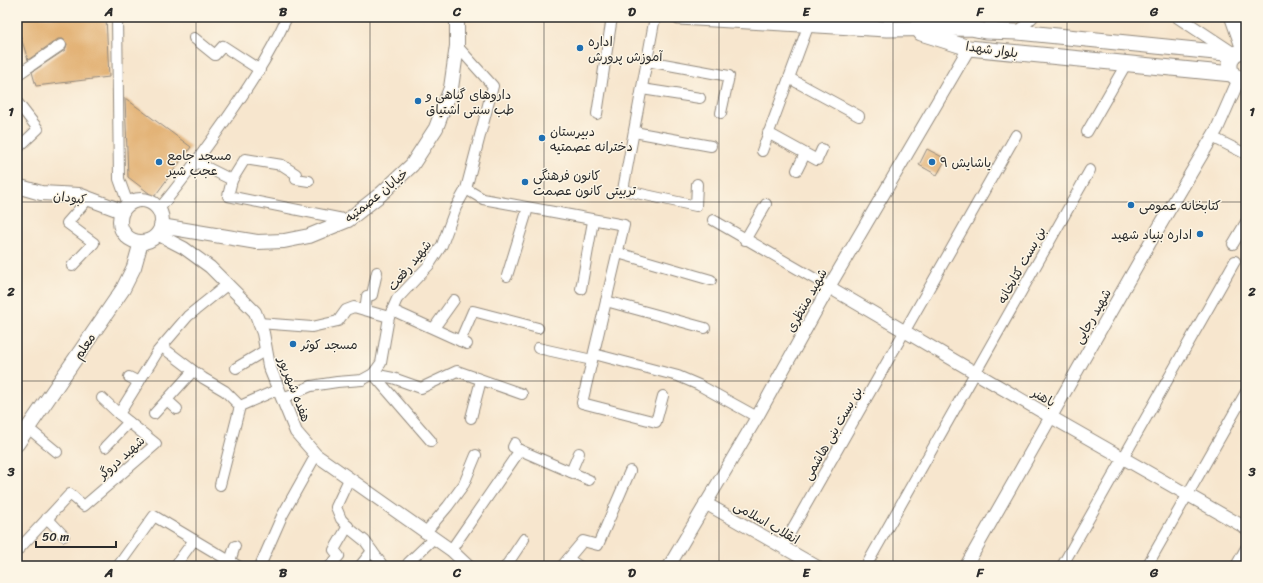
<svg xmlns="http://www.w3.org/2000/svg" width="1263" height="583" viewBox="0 0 1263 583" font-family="Sriracha,'Playpen Sans Arabic',sans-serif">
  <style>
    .building { fill: #e3b377 }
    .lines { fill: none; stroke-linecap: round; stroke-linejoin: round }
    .minor-casing { stroke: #91887c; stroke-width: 12 }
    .tertiary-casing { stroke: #91887c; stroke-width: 14 }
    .secondary-casing { stroke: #91887c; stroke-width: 16 }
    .primary-casing { stroke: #91887c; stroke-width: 17 }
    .minor { stroke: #fff; stroke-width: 10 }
    .tertiary { stroke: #fff; stroke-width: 12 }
    .secondary { stroke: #fff; stroke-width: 14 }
    .primary { stroke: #fff; stroke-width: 15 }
    .grid { fill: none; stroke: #2b2b2b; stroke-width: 1; stroke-opacity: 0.55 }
    .poi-dot { fill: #1f6fb2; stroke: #fcf5e5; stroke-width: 1.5 }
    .labels { text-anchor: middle; stroke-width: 3; stroke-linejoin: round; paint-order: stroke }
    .poi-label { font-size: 13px; fill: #2b2b2b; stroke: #fcf5e5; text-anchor: start }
    .street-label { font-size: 13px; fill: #2b2b2b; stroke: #fcf5e5 }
    .neatline { fill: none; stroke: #2b2b2b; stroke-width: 1.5 }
    .grid-label { font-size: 13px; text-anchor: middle; font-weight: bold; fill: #2b2b2b }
  </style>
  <rect width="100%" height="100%" fill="#fcf5e5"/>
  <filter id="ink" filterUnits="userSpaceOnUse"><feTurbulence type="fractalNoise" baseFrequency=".025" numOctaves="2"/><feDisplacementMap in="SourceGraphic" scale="8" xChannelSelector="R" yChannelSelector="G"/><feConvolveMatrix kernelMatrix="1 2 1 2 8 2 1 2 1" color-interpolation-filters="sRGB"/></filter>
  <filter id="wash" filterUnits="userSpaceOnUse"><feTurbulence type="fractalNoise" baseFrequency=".012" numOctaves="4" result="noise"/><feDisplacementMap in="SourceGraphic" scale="16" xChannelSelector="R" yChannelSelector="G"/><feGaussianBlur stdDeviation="0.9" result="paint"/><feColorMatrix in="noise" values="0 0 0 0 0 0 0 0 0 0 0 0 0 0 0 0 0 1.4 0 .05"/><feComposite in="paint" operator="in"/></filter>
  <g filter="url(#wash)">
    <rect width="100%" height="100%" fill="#f7e6ce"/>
    <g id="blocks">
      <g class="building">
        <polygon points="17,17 106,17 109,77 36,86 32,72 65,50 67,44 63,39 58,39 28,60 17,25"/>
        <polygon points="125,98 191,147 154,197 128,177"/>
        <polygon points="927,149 946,159 937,175 919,165"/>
      </g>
    </g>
  </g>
  <g filter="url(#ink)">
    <use href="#blocks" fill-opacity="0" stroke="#91887c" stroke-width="1"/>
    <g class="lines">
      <g class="minor-casing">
        <g id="minor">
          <polyline points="117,17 119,179 128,204"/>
          <polyline points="655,17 623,190 696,206 697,184"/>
          <polyline points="887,29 890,17"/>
          <polyline points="985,31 996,17"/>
          <polyline points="1018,32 1033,17"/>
          <polyline points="194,38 215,55 223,46 260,70"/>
          <polyline points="647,61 729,76 721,113"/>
          <polyline points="17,75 61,45"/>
          <polyline points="789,78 859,116"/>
          <polyline points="642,89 700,98"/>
          <polyline points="17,102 38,129 17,149"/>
          <polyline points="597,114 612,17"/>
          <polyline points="634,132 711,146"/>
          <polyline points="1087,132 1126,64"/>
          <polyline points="768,133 817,160 822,149"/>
          <polyline points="1212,137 1246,154"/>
          <polyline points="762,151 809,24"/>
          <polyline points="196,162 232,180 245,159 282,165 296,174 296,179 309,181"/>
          <polyline points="797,170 805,154"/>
          <polyline points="232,180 228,196 348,220"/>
          <polyline points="466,189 483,199 624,225 582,403 656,422 663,396"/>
          <path d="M159,209C180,184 199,158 218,131C244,94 268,59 287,17"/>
          <polyline points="713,220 829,287"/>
          <polyline points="745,240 766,204"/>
          <polyline points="1233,244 1246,222"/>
          <polyline points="618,253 711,280"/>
          <polyline points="72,266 94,243 67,223 89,198"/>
          <polyline points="507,276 528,208"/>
          <polyline points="581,289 593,221"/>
          <polyline points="606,301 705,328"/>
          <polyline points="365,310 367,296 372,295 377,272"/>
          <polyline points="392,310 467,344"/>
          <polyline points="259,323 312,327 338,321 346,310 354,307 389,317"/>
          <polyline points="434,328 454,300"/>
          <polyline points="460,341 473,311 538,328"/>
          <polyline points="162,347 203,378 225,391 240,406"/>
          <polyline points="538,348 592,360"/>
          <polyline points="594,354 678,376 699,385 757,417"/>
          <polyline points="236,368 266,350"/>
          <polyline points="129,377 139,382"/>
          <polyline points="102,398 119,414"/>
          <polyline points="283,398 311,386 337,382 362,380 373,374 381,363 389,317 397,299 429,265 442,245 456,207 466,189 493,86 457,46"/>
          <polyline points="167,400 177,409"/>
          <polyline points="154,414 193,371"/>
          <polyline points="471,418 481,380"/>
          <polyline points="28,428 57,452"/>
          <polyline points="431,441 373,374 393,378 421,388 457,371 522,394"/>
          <polyline points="515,443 513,447 589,480"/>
          <polyline points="105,447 129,422"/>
          <polyline points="571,472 579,453"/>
          <polyline points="349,479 336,507 341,519 350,529 365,541 383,566"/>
          <polyline points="220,485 240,406 279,389"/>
          <polyline points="47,518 64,536"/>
          <polyline points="425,533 448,506 464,484 476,455"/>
          <polyline points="782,547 1016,135"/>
          <polyline points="451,550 520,450"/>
          <polyline points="17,551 70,494 84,506 156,444 119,414 158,351 188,316 228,284"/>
          <polyline points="568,559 579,566"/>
          <polyline points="230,561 235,546"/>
          <polyline points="408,563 433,539"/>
          <polyline points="118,566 154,516 238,566"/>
          <polyline points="175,566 194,540"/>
          <polyline points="260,566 282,516 316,455"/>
          <polyline points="330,566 339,556 334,550 348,526"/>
          <polyline points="360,566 372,551"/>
          <polyline points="506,566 524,539"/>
          <polyline points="562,566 583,541 598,545 630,471"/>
          <polyline points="866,566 1090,170"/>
          <polyline points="1062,566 1235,261"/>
          <polyline points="1147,566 1246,392"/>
          <polyline points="1236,566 1246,548"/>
        </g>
      </g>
      <g class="tertiary-casing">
        <g id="tertiary">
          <polyline points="1178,17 1234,54"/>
          <polyline points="1231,17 1243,51"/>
          <polyline points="157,234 184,248 210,267 255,312 263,333 269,366 296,432 316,455 451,550 468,566"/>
          <polyline points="829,287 1051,417 1246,528"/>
          <polyline points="705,503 816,566"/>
          <polyline points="669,566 757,417 829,287 969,48"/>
          <polyline points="966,566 1152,239 1217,129 1239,79"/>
        </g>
      </g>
      <g class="secondary-casing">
        <g id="secondary">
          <polyline points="17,186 41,193 79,195 122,211"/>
          <circle cx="141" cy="221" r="21"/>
          <polyline points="161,226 257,242 284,241 309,236 348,220 381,194 412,165 436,128 451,88 457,46 457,17"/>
          <polyline points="17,444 123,289 134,267 141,242"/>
        </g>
      </g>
      <g class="primary-casing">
        <g id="primary">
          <polyline points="679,17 887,29 971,28 985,31 1018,32 1235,54"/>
          <polyline points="921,33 969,48 1232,74"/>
          <path d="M1246,52C1231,48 1225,68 1235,77L1246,79"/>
        </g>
      </g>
      <use href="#minor" class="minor"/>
      <use href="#tertiary" class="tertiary"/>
      <use href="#secondary" class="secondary"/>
      <use href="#primary" class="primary"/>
    </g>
  </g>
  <path class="grid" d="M196,17V566M370,17V566M544,17V566M719,17V566M893,17V566M1067,17V566M17,202H1246M17,381H1246"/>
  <g class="poi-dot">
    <circle cx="580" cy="48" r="4"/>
    <circle cx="418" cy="101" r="4"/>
    <circle cx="542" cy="138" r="4"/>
    <circle cx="159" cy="162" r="4"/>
    <circle cx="932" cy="162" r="4"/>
    <circle cx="525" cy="182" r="4"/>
    <circle cx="1131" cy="205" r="4"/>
    <circle cx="1200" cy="234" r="4"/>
    <circle cx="293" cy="344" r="4"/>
  </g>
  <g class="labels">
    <g class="poi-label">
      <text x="588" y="46">اداره<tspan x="588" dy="15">آموزش پرورش</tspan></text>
      <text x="426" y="99">داروهای گیاهی و<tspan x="426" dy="15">طب سنتی اشتیاق</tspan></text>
      <text x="550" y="136">دبیرستان<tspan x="550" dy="15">دخترانه عصمتیه</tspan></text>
      <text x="167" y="160">مسجد جامع<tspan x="167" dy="15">عجب شیر</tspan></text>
      <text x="940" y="167">یاشایش ۹</text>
      <text x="533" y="180">کانون فرهنگی<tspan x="533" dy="15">تربیتی کانون عصمت</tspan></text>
      <text x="1139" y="210">کتابخانه عمومی</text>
      <text x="1192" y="239" text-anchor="end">اداره بنیاد شهید</text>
      <text x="301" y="349">مسجد کوثر</text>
    </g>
    <g class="street-label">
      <text transform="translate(992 49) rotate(8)" y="5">بلوار شهدا</text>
      <text transform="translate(376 195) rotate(-39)" y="5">خیابان عصمتیه</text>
      <text transform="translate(70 197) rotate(7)" y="5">کبودان</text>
      <text transform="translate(409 265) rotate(-51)" y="5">شهید رفعت</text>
      <text transform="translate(1021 265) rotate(-61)" y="5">بن بست کتابخانه</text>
      <text transform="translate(806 300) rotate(-61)" y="5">شهید منتظری</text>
      <text transform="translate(1092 316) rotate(-60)" y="5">شهید رجایی</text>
      <text transform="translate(84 346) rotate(-56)" y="5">معلم</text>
      <text transform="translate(295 389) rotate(69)" y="5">هفده شهریور</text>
      <text transform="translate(1044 397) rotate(30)" y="5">باهنر</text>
      <text transform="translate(832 433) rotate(-60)" y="5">بن بست بنی هاشمی</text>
      <text transform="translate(121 457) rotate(-42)" y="5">شهید دروگر</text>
      <text transform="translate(767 522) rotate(30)" y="5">انقلاب اسلامی</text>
    </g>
  </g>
  <rect width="1263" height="583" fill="none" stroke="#fcf5e5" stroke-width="44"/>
  <path d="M36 541v6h80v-6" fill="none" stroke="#2b2b2b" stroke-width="2"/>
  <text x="42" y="541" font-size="12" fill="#2b2b2b" stroke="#fcf5e5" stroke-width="3" paint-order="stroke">50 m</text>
  <rect x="22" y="22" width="1219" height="539" class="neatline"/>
  <g class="grid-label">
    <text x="109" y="16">A</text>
    <text x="283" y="16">B</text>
    <text x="457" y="16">C</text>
    <text x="632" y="16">D</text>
    <text x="806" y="16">E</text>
    <text x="980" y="16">F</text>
    <text x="1154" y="16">G</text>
    <text x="11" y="116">1</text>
    <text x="1252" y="116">1</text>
    <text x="11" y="296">2</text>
    <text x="1252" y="296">2</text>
    <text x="11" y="476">3</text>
    <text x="1252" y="476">3</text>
    <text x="109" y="577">A</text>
    <text x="283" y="577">B</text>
    <text x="457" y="577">C</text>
    <text x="632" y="577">D</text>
    <text x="806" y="577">E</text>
    <text x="980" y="577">F</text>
    <text x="1154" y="577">G</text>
  </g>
</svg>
